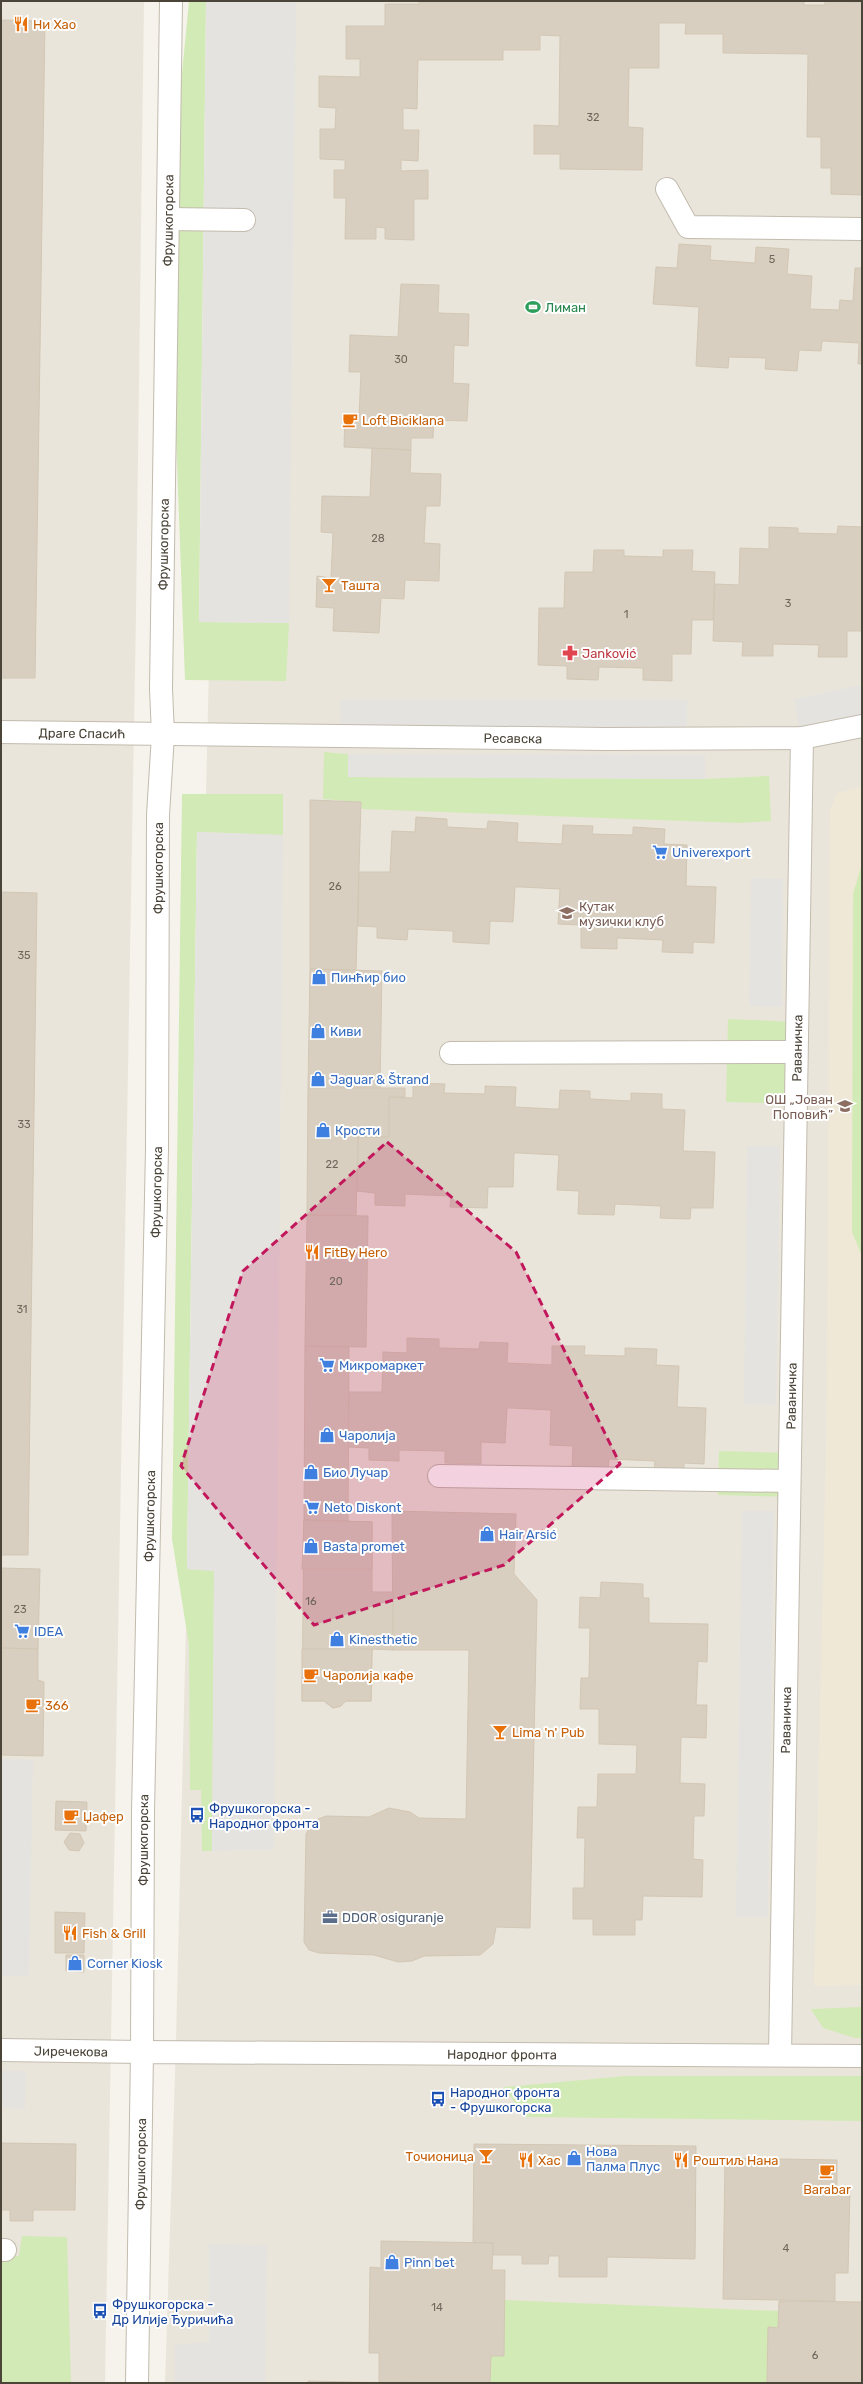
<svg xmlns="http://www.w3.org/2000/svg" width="863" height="2384" viewBox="0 0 863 2384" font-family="Rubik,sans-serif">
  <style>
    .residential { fill: #eae5da }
    .education { fill: #efe8d6 }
    .green { fill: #d2eab5 }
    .parking { fill: #e5e3e0 }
    .building { fill: #d8cfc1; stroke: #d3c7b4 }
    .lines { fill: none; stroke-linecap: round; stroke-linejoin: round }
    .service-casing { stroke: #c2bbae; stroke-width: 24 }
    .minor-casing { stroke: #c2bbae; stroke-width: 24 }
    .tertiary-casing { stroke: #c2bbae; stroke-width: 24 }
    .service { stroke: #fff; stroke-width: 22 }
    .minor { stroke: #fff; stroke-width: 22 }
    .tertiary { stroke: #fff; stroke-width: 22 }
    .marked { fill: #c2185b; fill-opacity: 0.2; stroke: #c2185b; stroke-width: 3; stroke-dasharray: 8 5; stroke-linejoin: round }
    .labels { text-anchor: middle; stroke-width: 4; stroke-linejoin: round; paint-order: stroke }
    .number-label { font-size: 11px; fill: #6e675b }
    .food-label { font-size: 13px; fill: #c56008; stroke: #fff; text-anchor: start }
    .street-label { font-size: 13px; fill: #4b4439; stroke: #fff }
    .leisure-label { font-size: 13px; fill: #27864d; stroke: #fff; text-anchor: start }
    .health-label { font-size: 13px; fill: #be3a42; stroke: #fff; text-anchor: start }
    .shop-label { font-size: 13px; fill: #366cbe; stroke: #fff; text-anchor: start }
    .education-label { font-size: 13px; fill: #785e54; stroke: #fff; text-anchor: start }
    .transit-label { font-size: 13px; fill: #164399; stroke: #fff; text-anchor: start }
    .service-label { font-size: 13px; fill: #4e5e75; stroke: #fff; text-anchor: start }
  </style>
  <rect width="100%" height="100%" fill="#f6f3ec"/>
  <g class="residential">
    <polygon points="1,1 144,1 136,613 105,2383 1,2383"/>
    <polygon points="225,1 862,1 862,2383 165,2383 176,2041"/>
  </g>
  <polygon class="education" points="862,787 862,1985 814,1986 827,1401 830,811 837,793"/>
  <g class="green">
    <polygon points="189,1 206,1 199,622 289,623 286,681 185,680 168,219"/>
    <polygon points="324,752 348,754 348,777 705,779 769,776 771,821 740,823 362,809 361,802 323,799"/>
    <polygon points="182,794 283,794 283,835 197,832 187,1569 214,1571 212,1851 202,1851 201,1790 190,1790 189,1645 172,1539"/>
    <polygon points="862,864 862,1256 852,1232 853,894"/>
    <polygon points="728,1019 797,1022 795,1104 726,1102"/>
    <polygon points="719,1451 790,1453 789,1497 718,1495"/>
    <polygon points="862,2007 862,2038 855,2038 823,2028 811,2009"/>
    <polygon points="626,2076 862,2076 862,2121 525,2117 504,2087"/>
    <polygon points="22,2236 67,2237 71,2383 1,2383 1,2256 19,2256"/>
    <polygon points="504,2300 778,2311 778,2328 769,2327 767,2383 490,2383 491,2356"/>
  </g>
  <g class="parking">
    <polygon points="206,1 296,1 289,623 199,622"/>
    <polygon points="862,685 862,714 799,726 794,699"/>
    <polygon points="340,700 687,700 687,728 341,727"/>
    <polygon points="348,754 705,755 705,779 348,777"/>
    <polygon points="197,832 283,835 274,1850 212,1851 214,1571 187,1569"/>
    <polygon points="751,878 783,879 782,1007 749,1006"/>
    <polygon points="747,1146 780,1146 776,1405 744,1404"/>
    <polygon points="742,1511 774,1511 768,1917 736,1917"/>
    <polygon points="1,1759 33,1760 29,1976 1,1976"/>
    <polygon points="1,2071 26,2071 25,2109 1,2108"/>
    <polygon points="209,2244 267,2245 265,2383 175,2383 175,2345 209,2342"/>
  </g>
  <g class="building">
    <polygon points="419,1 804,1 804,5 825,5 825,1 862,2 862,195 831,194 831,168 821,168 821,137 807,137 808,54 723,53 723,34 685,34 686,23 659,23 659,68 629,68 628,127 643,128 642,170 560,169 560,154 534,154 534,125 559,126 560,36 540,35 540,50 503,50 503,60 418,60 417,109 403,108 403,130 419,130 418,161 401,160 401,171 428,170 428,199 414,199 414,240 385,239 385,228 376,227 376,239 345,239 346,198 334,198 334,170 345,170 345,160 320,159 320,129 335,129 336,108 319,107 319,76 360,77 360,59 346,59 346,26 385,26 385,4 419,4"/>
    <polygon points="1,20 45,21 35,678 1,678"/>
    <polygon points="679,244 711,246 710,260 755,263 756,247 789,249 787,274 812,276 810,309 839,310 840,300 853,301 855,268 862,268 862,364 858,364 859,343 822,341 821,351 799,350 797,371 765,369 766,358 729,357 728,368 696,366 699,307 653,304 656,267 677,268"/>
    <polygon points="401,284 439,285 438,313 469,314 468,346 454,345 453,383 469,384 467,421 434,420 433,438 411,438 411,450 344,447 345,416 359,417 361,372 349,372 350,335 398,337"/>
    <polygon points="372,448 411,450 410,473 441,474 440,506 426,506 424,543 440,544 439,581 405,580 404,599 381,598 379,633 333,631 334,608 316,607 317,576 331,578 333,533 321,532 322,496 370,497"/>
    <polygon points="838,526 862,527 862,631 847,631 847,657 818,657 819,645 773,644 773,656 742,656 743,642 713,641 715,584 739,585 740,548 769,549 769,527 798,528 798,533 837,534"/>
    <polygon points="594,550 624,550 624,556 663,557 663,550 693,550 692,571 715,572 713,620 692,620 691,654 672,654 672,681 643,680 643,668 599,667 598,680 567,679 567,666 538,665 539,608 564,608 565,572 593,572"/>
    <polygon points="310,800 361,802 356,970 310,969"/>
    <polygon points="416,817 447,819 447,827 487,829 488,821 518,823 517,842 562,844 563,825 593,826 592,834 633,835 633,827 665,829 664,844 687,845 686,886 716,887 714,943 693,942 693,953 662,952 663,940 617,938 617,949 581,948 581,925 558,924 560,889 521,887 515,887 513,922 490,921 489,944 453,942 453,931 408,929 407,940 377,938 377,927 358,926 359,872 390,872 392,831 415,832"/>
    <polygon points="1,892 37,893 28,1555 1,1555"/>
    <polygon points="310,969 382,971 380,1090 308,1088"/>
    <polygon points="413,1083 445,1084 444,1093 485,1094 485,1086 516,1087 515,1107 554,1109 559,1109 560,1090 590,1091 590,1099 610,1100 631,1101 631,1093 662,1094 662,1109 685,1110 683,1151 715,1152 713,1208 691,1208 690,1219 660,1218 661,1206 615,1204 614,1215 578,1214 579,1191 557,1190 559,1155 518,1153 514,1153 513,1187 488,1187 487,1208 450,1207 451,1196 405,1194 405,1206 375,1205 375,1193 357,1191 358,1137 389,1137 389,1097 413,1098"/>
    <polygon points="308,1088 405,1088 405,1097 389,1097 389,1137 358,1137 356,1216 307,1215"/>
    <polygon points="307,1215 368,1216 366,1347 305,1346"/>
    <polygon points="407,1338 439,1339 439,1348 479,1349 480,1342 508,1343 507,1363 552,1365 552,1346 585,1346 584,1355 625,1356 625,1348 657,1349 656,1365 679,1366 677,1407 706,1408 704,1464 684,1463 684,1474 654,1473 655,1461 609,1459 608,1470 572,1469 573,1446 550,1445 551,1410 512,1408 507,1408 505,1443 481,1442 481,1464 445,1463 445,1451 399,1450 399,1461 369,1460 369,1448 348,1447 349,1392 382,1392 383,1352 407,1353"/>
    <polygon points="305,1346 349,1347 348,1521 304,1520"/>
    <polygon points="392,1511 516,1514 514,1574 537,1600 530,1928 496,1927 493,1944 480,1955 424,1956 412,1961 398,1962 374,1955 319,1953 309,1950 304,1942 306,1834 313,1821 326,1816 369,1817 389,1808 410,1812 419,1818 466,1819 469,1650 393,1650"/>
    <polygon points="304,1520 372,1522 372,1592 393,1592 393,1650 372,1649 371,1701 346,1701 341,1706 333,1708 324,1701 302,1701"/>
    <polygon points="304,1520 372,1522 372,1569 302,1569"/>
    <polygon points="1,1568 40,1569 38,1649 1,1648"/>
    <polygon points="601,1582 643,1584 643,1598 649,1598 649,1623 708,1624 707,1662 698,1661 696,1705 707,1705 706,1738 681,1737 680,1783 705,1784 704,1816 694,1816 693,1859 703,1860 702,1897 643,1896 642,1920 635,1920 635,1935 593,1935 593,1919 573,1919 573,1888 584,1888 585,1838 577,1838 578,1807 597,1807 598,1774 636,1774 637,1745 599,1744 599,1709 580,1709 581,1678 589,1678 590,1628 579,1628 580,1597 600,1598"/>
    <polygon points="1,1648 38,1649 38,1680 44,1682 43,1756 1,1755"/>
    <polygon points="302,1649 372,1649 371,1701 346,1701 341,1706 333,1708 324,1701 302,1701"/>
    <polygon points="56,1801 87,1802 86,1831 55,1830"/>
    <polygon points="70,1833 80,1834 84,1843 79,1851 69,1850 64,1842"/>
    <polygon points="55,1912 85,1913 84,1953 55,1953"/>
    <polygon points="66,1955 84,1955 84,1972 66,1971"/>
    <polygon points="1,2143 76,2144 75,2210 33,2210 33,2221 10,2221 10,2210 1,2210"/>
    <polygon points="474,2144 696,2146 695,2259 607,2257 607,2277 559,2277 559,2256 549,2256 548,2264 522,2264 522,2255 493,2255 493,2243 473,2243"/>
    <polygon points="725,2158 837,2160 837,2187 850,2188 848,2273 835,2273 835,2301 723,2299"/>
    <polygon points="381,2241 493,2243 492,2270 505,2270 504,2356 491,2356 490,2383 379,2382 379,2353 369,2353 370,2267 381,2268"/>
    <polygon points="779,2301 862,2302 862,2383 767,2383 768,2327 778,2328"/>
    <polygon points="308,2381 352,2382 410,2383 308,2383"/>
  </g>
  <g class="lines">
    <g class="service-casing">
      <g id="service">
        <polyline points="667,189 688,227 862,229"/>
        <polyline points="168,219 244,220"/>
        <polyline points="451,1053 796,1052"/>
        <polyline points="439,1476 789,1481"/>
      </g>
    </g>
    <g class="minor-casing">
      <g id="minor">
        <path id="s1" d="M1,732L606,739L802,738L862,726"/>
        <path id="s2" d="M1,2050L142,2052L143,1812L157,1149L158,815L163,735L161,689L171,1"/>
        <path id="s3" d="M780,2055L802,738"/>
        <polyline points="1,2250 5,2250"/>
      </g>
    </g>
    <g class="tertiary-casing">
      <g id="tertiary">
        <path id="s4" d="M137,2383L142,2052L862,2056"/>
      </g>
    </g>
    <use href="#service" class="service"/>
    <use href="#minor" class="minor"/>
    <use href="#tertiary" class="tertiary"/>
  </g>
  <path class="marked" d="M387,1142L516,1252L620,1464L504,1565L314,1625L181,1466L243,1271Z"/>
  <defs>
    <g id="restaurant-bare" transform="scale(1.2)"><path d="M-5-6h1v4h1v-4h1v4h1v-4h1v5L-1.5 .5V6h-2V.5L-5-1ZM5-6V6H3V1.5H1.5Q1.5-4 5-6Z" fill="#e8710a" stroke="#fff" stroke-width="2.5" paint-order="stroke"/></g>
    <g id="stadium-bare" transform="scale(1.2)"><path d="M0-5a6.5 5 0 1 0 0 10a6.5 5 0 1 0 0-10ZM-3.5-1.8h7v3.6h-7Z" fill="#2e9e5b" stroke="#fff" stroke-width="2.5" paint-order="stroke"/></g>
    <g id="cafe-bare" transform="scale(1.2)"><path d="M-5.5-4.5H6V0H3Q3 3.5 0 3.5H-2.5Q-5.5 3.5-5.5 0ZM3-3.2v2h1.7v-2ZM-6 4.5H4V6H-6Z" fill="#e8710a" stroke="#fff" stroke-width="2.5" paint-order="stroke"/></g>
    <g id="bar-bare" transform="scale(1.2)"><path d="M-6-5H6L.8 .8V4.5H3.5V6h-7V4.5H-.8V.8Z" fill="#e8710a" stroke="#fff" stroke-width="2.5" paint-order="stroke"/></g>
    <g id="pharmacy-bare" transform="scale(1.2)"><path d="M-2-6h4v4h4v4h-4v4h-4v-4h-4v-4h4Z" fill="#e0444e" stroke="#fff" stroke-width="2.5" paint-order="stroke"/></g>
    <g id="supermarket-bare" transform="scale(1.2)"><path d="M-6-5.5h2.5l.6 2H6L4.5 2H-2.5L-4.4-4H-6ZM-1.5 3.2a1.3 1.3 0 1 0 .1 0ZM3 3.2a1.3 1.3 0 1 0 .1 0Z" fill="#3f7fe0" stroke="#fff" stroke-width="2.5" paint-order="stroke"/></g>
    <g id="school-bare" transform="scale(1.2)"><path d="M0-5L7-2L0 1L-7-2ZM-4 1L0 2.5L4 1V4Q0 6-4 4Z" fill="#8d6e63" stroke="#fff" stroke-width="2.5" paint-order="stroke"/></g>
    <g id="shop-bare" transform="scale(1.2)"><path d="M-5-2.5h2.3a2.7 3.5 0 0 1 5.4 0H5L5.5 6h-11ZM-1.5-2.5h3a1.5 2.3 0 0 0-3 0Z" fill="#3f7fe0" stroke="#fff" stroke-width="2.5" paint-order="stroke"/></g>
    <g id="bus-bare" transform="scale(1.2)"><path d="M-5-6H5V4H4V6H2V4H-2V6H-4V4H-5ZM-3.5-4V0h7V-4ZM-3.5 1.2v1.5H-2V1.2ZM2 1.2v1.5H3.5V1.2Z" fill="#1a4fb4" stroke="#fff" stroke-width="2.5" paint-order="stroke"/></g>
    <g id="office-bare" transform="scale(1.2)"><path d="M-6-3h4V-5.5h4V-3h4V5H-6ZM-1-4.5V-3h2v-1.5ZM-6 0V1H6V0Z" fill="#5c6f8a" stroke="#fff" stroke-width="2.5" paint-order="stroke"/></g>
  </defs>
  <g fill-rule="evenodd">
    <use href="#restaurant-bare" x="21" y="24"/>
    <use href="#stadium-bare" x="533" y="307"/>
    <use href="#cafe-bare" x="350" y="420"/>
    <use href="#bar-bare" x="329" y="585"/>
    <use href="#pharmacy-bare" x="570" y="653"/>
    <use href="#supermarket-bare" x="660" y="852"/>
    <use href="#school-bare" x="567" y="913"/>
    <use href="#shop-bare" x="319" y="977"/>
    <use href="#shop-bare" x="318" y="1031"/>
    <use href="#shop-bare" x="318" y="1079"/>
    <use href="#school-bare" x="845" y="1106"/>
    <use href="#shop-bare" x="323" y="1130"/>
    <use href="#restaurant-bare" x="312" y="1252"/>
    <use href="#supermarket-bare" x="327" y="1365"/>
    <use href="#shop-bare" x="327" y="1435"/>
    <use href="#shop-bare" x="311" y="1472"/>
    <use href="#supermarket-bare" x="312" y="1507"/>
    <use href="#shop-bare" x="487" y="1534"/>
    <use href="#shop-bare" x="311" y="1546"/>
    <use href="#supermarket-bare" x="22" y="1631"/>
    <use href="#shop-bare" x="337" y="1639"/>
    <use href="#cafe-bare" x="311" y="1675"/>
    <use href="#cafe-bare" x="33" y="1705"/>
    <use href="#bar-bare" x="500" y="1732"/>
    <use href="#bus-bare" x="197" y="1815"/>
    <use href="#cafe-bare" x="71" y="1816"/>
    <use href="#office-bare" x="330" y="1917"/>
    <use href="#restaurant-bare" x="70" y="1933"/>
    <use href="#shop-bare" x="75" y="1963"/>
    <use href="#bus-bare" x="438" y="2099"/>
    <use href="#bar-bare" x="486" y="2156"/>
    <use href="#shop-bare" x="574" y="2158"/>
    <use href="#restaurant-bare" x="526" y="2160"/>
    <use href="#restaurant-bare" x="681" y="2160"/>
    <use href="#cafe-bare" x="827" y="2171"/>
    <use href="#shop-bare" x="392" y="2262"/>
    <use href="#bus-bare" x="100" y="2311"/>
  </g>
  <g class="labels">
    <g class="number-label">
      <text x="593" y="121">32</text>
      <text x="772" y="263">5</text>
      <text x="401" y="363">30</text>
      <text x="378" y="542">28</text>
      <text x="788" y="607">3</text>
      <text x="626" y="618">1</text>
      <text x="335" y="890">26</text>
      <text x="24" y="959">35</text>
      <text x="24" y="1128">33</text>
      <text x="332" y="1168">22</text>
      <text x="336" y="1285">20</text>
      <text x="22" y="1313">31</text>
      <text x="311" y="1605">16</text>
      <text x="20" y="1613">23</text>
      <text x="786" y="2252">4</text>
      <text x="437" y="2311">14</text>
      <text x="815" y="2359">6</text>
    </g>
    <g class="food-label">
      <text x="33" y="29">Ни Хао</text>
      <text x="362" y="425">Loft Biciklana</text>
      <text x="341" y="590">Ташта</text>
      <text x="324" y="1257">FitBy Hero</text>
      <text x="323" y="1680">Чаролија кафе</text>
      <text x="45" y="1710">366</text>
      <text x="512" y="1737">Lima 'n' Pub</text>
      <text x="83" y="1821">Џафер</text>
      <text x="82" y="1938">Fish &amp; Grill</text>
      <text x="474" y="2161" text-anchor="end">Точионица</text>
      <text x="538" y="2165">Хас</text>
      <text x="693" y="2165">Роштиљ Нана</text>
      <text x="827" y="2194" text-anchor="middle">Barabar</text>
    </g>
    <g class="street-label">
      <text dy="5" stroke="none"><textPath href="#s2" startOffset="1973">Фрушкогорска</textPath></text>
      <text dy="5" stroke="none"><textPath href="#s2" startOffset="1649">Фрушкогорска</textPath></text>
      <text dy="5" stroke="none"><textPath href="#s1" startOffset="81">Драге Спасић</textPath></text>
      <text dy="5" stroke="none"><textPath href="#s1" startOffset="512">Ресавска</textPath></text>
      <text dy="5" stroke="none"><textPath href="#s2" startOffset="1325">Фрушкогорска</textPath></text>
      <text dy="5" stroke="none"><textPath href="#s3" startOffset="1007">Раваничка</textPath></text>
      <text dy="5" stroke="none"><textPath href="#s2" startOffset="1001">Фрушкогорска</textPath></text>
      <text dy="5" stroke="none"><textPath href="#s3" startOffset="659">Раваничка</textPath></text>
      <text dy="5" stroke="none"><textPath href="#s2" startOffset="677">Фрушкогорска</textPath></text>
      <text dy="5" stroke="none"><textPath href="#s3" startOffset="335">Раваничка</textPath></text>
      <text dy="5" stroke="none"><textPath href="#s2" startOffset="353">Фрушкогорска</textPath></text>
      <text dy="5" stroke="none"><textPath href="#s2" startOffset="70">Јиречекова</textPath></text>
      <text dy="5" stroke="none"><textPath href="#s4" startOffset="691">Народног фронта</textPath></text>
      <text dy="5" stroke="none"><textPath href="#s4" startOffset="219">Фрушкогорска</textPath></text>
    </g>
    <g class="leisure-label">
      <text x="545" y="312">Лиман</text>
    </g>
    <g class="health-label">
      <text x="582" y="658">Janković</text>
    </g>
    <g class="shop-label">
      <text x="672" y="857">Univerexport</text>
      <text x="331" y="982">Пинћир био</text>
      <text x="330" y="1036">Киви</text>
      <text x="330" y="1084">Jaguar &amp; Štrand</text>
      <text x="335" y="1135">Крости</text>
      <text x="339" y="1370">Микромаркет</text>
      <text x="339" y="1440">Чаролија</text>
      <text x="323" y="1477">Био Лучар</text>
      <text x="324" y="1512">Neto Diskont</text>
      <text x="499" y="1539">Hair Arsić</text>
      <text x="323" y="1551">Basta promet</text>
      <text x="34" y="1636">IDEA</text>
      <text x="349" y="1644">Kinesthetic</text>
      <text x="87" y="1968">Corner Kiosk</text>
      <text x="586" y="2156">Нова<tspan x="586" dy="15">Палма Плус</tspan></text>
      <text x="404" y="2267">Pinn bet</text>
    </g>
    <g class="education-label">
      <text x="579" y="911">Кутак<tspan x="579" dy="15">музички клуб</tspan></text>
      <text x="833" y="1104" text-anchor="end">ОШ „Јован<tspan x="833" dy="15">Поповић”</tspan></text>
    </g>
    <g class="transit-label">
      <text x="209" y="1813">Фрушкогорска -<tspan x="209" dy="15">Народног фронта</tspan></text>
      <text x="450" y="2097">Народног фронта<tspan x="450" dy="15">- Фрушкогорска</tspan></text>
      <text x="112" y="2309">Фрушкогорска -<tspan x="112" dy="15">Др Илије Ђуричића</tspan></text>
    </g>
    <g class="service-label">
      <text x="342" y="1922">DDOR osiguranje</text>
    </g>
  </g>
  <rect width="863" height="2384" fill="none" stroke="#4b4439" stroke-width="4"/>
</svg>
